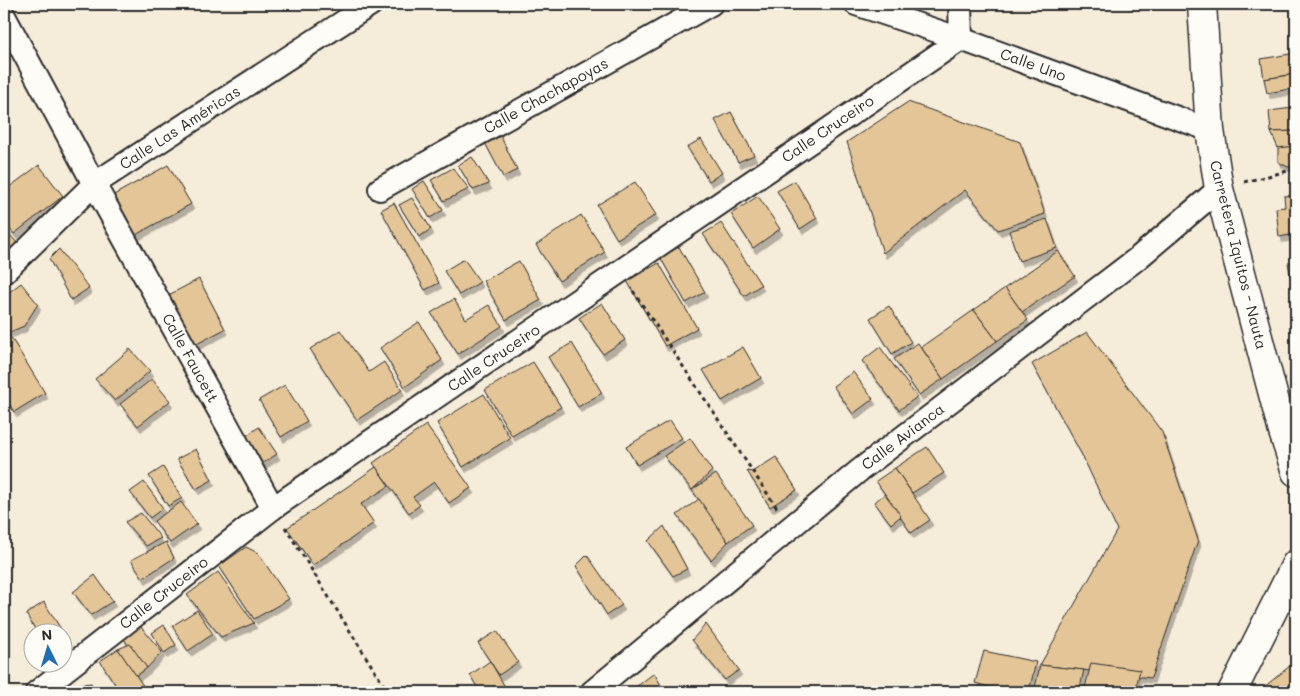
<svg xmlns="http://www.w3.org/2000/svg" width="1300" height="696" viewBox="0 0 1300 696" font-family="Mali,sans-serif">
  <style>
    .building { fill: #e4c597; stroke: #2b2b2b; filter: url(#shadow) }
    .lines { fill: none; stroke-linecap: round; stroke-linejoin: round }
    .minor-casing { stroke: #2b2b2b; stroke-width: 26 }
    .tertiary-casing { stroke: #2b2b2b; stroke-width: 31 }
    .primary-casing { stroke: #2b2b2b; stroke-width: 31 }
    .path { stroke: #2b2b2b; stroke-width: 3; stroke-dasharray: 4 4; stroke-linecap: butt }
    .minor { stroke: #fdfcf7; stroke-width: 22 }
    .tertiary { stroke: #fdfcf7; stroke-width: 28 }
    .primary { stroke: #fdfcf7; stroke-width: 28 }
    .labels { text-anchor: middle; stroke-width: 4; stroke-linejoin: round; paint-order: stroke }
    .street-label { font-size: 15px; fill: #2b2b2b; stroke: #fdfcf7 }
  </style>
  <defs>
    <filter id="shadow"><feDropShadow dx="3" dy="5.5" stdDeviation="0" flood-color="#0004"/></filter>
  </defs>
  <rect width="100%" height="100%" fill="#f6ecda"/>
  <filter id="ink" filterUnits="userSpaceOnUse"><feTurbulence type="fractalNoise" baseFrequency=".02" numOctaves="2"/><feDisplacementMap in="SourceGraphic" scale="10" xChannelSelector="R" yChannelSelector="G"/><feConvolveMatrix kernelMatrix="1 2 1 2 8 2 1 2 1" color-interpolation-filters="sRGB"/></filter>
  <g filter="url(#ink)">
    <g class="building">
      <polygon points="1296,53 1296,74 1264,79 1261,59"/>
      <polygon points="1296,74 1296,88 1267,93 1264,79"/>
      <polygon points="908,102 1020,142 1045,214 998,230 965,190 883,253 847,142"/>
      <polygon points="1293,108 1295,131 1271,132 1269,111"/>
      <polygon points="731,112 754,155 738,162 715,120"/>
      <polygon points="1295,131 1296,147 1278,148 1271,132"/>
      <polygon points="500,135 517,170 503,177 485,143"/>
      <polygon points="701,139 722,173 709,181 687,147"/>
      <polygon points="1296,146 1296,166 1288,167 1278,162 1278,148"/>
      <polygon points="472,157 489,184 473,190 458,165"/>
      <polygon points="39,165 63,196 14,234 4,221 4,191"/>
      <polygon points="168,165 191,204 132,237 110,197"/>
      <polygon points="453,168 469,189 444,201 431,180"/>
      <polygon points="424,181 443,210 430,218 412,189"/>
      <polygon points="795,181 817,218 800,229 777,191"/>
      <polygon points="635,182 656,215 617,239 597,205"/>
      <polygon points="1296,195 1296,234 1279,237 1276,208 1285,207 1284,196"/>
      <polygon points="758,196 780,229 753,248 731,214"/>
      <polygon points="412,198 431,229 419,237 399,205"/>
      <polygon points="394,203 439,283 425,290 381,210"/>
      <polygon points="581,215 605,252 559,281 536,245"/>
      <polygon points="1047,219 1057,248 1019,261 1009,231"/>
      <polygon points="721,223 761,285 744,296 703,234"/>
      <polygon points="4,228 18,244 4,256"/>
      <polygon points="1296,238 1296,261 1295,262 1290,239"/>
      <polygon points="679,247 705,292 686,303 660,257"/>
      <polygon points="59,249 89,288 71,300 49,259"/>
      <polygon points="1058,251 1075,276 1022,312 1005,288"/>
      <polygon points="464,259 480,282 459,295 444,271"/>
      <polygon points="519,261 541,300 506,320 483,281"/>
      <polygon points="1296,261 1296,302 1288,263"/>
      <polygon points="659,263 697,328 665,346 627,281"/>
      <polygon points="199,279 225,329 189,348 163,298"/>
      <polygon points="21,283 38,304 24,326 10,332 4,324 4,296"/>
      <polygon points="1005,288 1028,320 997,341 974,310"/>
      <polygon points="454,299 466,319 489,305 502,326 458,354 431,313"/>
      <polygon points="602,303 625,340 603,354 579,318"/>
      <polygon points="889,306 911,342 892,354 870,318"/>
      <polygon points="974,310 997,341 943,379 921,347"/>
      <polygon points="419,322 442,360 405,387 380,348"/>
      <polygon points="4,326 45,393 14,412 4,395"/>
      <polygon points="340,330 369,372 384,362 402,390 357,420 310,349"/>
      <polygon points="1087,332 1162,432 1198,540 1151,678 1040,665 1117,530 1083,457 1032,364"/>
      <polygon points="572,343 602,393 578,407 548,357"/>
      <polygon points="918,343 943,379 919,395 894,359"/>
      <polygon points="743,347 761,378 722,401 703,370"/>
      <polygon points="880,347 917,397 899,410 862,361"/>
      <polygon points="130,349 150,371 115,401 95,379"/>
      <polygon points="533,362 561,407 512,436 485,390"/>
      <polygon points="853,372 873,399 853,414 833,386"/>
      <polygon points="152,379 170,401 138,426 120,404"/>
      <polygon points="285,385 307,421 281,437 259,400"/>
      <polygon points="484,394 510,438 463,467 437,423"/>
      <polygon points="670,420 682,438 637,465 626,447"/>
      <polygon points="426,425 471,488 449,503 434,482 413,497 420,505 409,513 373,463"/>
      <polygon points="259,427 277,454 257,467 240,440"/>
      <polygon points="690,438 712,471 692,490 664,456"/>
      <polygon points="927,447 944,473 912,493 895,468"/>
      <polygon points="196,449 212,480 196,489 177,459"/>
      <polygon points="776,457 797,490 770,507 747,471 752,472"/>
      <polygon points="163,467 182,498 168,506 149,476"/>
      <polygon points="376,467 389,486 361,504 374,523 313,565 287,528"/>
      <polygon points="895,468 930,520 911,533 876,481"/>
      <polygon points="716,474 752,525 728,542 692,490"/>
      <polygon points="144,482 163,508 150,518 130,492"/>
      <polygon points="885,494 901,516 891,524 874,502"/>
      <polygon points="699,499 728,542 711,560 677,515"/>
      <polygon points="181,502 197,524 170,543 154,521"/>
      <polygon points="141,513 161,538 146,546 125,522"/>
      <polygon points="664,526 687,569 673,576 648,541"/>
      <polygon points="166,542 174,558 143,578 131,560"/>
      <polygon points="246,547 258,553 289,599 254,619 219,566"/>
      <polygon points="587,555 622,605 607,615 576,566"/>
      <polygon points="218,572 254,623 221,637 187,595"/>
      <polygon points="95,575 113,601 91,615 73,592"/>
      <polygon points="44,602 64,634 62,635 38,634 26,614"/>
      <polygon points="197,610 213,634 188,651 172,626"/>
      <polygon points="706,624 739,670 725,680 692,640"/>
      <polygon points="164,625 176,645 164,653 152,633"/>
      <polygon points="141,627 162,652 147,668 122,637"/>
      <polygon points="497,631 518,662 499,675 478,643"/>
      <polygon points="130,644 147,668 136,676 118,649"/>
      <polygon points="118,649 144,687 136,692 120,692 100,661"/>
      <polygon points="984,651 1036,662 1029,692 1006,692 975,683"/>
      <polygon points="490,661 508,692 480,692 470,675"/>
      <polygon points="1296,661 1296,692 1258,692"/>
      <polygon points="1091,663 1140,670 1135,692 1084,692"/>
      <polygon points="1040,665 1084,670 1079,692 1034,692"/>
      <polygon points="654,673 665,692 629,692 640,684"/>
      <polygon points="91,683 97,692 57,692 67,686"/>
    </g>
    <g class="lines">
      <g class="minor-casing">
        <g id="minor">
          <polyline points="856,4 961,39 1210,130"/>
          <polyline points="4,16 94,184 273,508"/>
          <polyline points="380,189 711,4"/>
          <polyline points="4,272 94,184 371,4"/>
          <polyline points="37,692 273,508 961,39 960,4"/>
          <polyline points="592,692 860,470 1138,258 1219,189"/>
        </g>
      </g>
      <g class="tertiary-casing">
        <polyline id="tertiary" points="1232,692 1296,564"/>
      </g>
      <g class="primary-casing">
        <polyline id="primary" points="1202,4 1210,130 1219,189 1283,432 1296,472"/>
      </g>
      <g class="path">
        <polyline points="1244,182 1296,169"/>
        <polyline points="633,291 777,508"/>
        <polyline points="285,527 388,692"/>
      </g>
      <use href="#minor" class="minor"/>
      <use href="#tertiary" class="tertiary"/>
      <use href="#primary" class="primary"/>
    </g>
  </g>
  <g class="labels">
    <g class="street-label">
      <text transform="translate(1033 65) rotate(20)" y="5">Calle Uno</text>
      <text transform="translate(546 96) rotate(-29)" y="5">Calle Chachapoyas</text>
      <text transform="translate(180 128) rotate(-33)" y="5">Calle Las Américas</text>
      <text transform="translate(828 129) rotate(-34)" y="5">Calle Cruceiro</text>
      <text transform="translate(1238 255) rotate(76)" y="5">Carretera Iquitos - Nauta</text>
      <text transform="translate(190 358) rotate(61)" y="5">Calle Faucett</text>
      <text transform="translate(494 358) rotate(-34)" y="5">Calle Cruceiro</text>
      <text transform="translate(903 437) rotate(-37)" y="5">Calle Avianca</text>
      <text transform="translate(164 593) rotate(-38)" y="5">Calle Cruceiro</text>
    </g>
  </g>
  <rect width="1300" height="696" fill="none" stroke="#fdfcf7" stroke-width="20"/>
  <rect x="10" y="10" width="1280" height="676" fill="none" stroke="#2b2b2b" stroke-width="2" filter="url(#ink)"/>
  <g transform="translate(48 648) rotate(355)"><circle r="24" fill="#fdfcf7" stroke="#a9a8a5"/>
  <path d="M0-4L9 19L0 12L-9 19Z" fill="#1f6fb2"/>
  <text y="-8" font-size="14" font-weight="bold" text-anchor="middle" fill="#2b2b2b">N</text>
  </g>
</svg>
